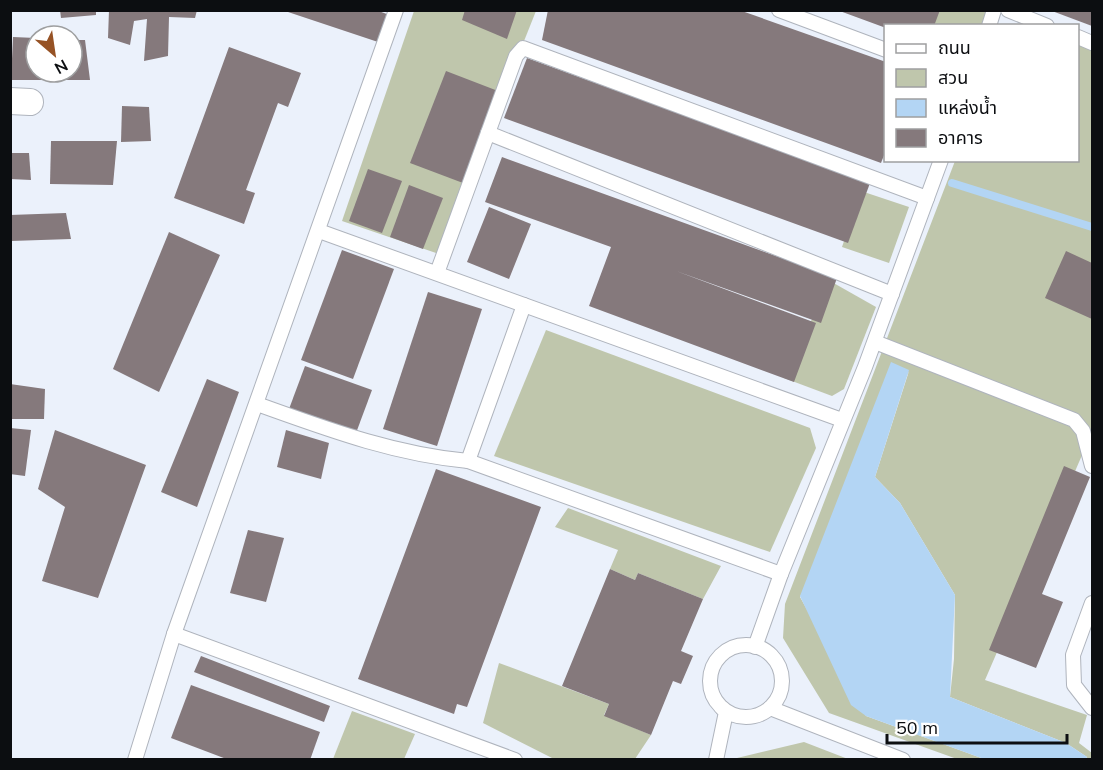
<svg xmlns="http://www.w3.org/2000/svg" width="1103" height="770" viewBox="0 0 1103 770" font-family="Mulish,'Noto Sans Thai',sans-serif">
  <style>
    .green { fill: #bfc6ac }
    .water { fill: #b3d5f4 }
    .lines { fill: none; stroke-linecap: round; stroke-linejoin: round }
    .stream { stroke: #b3d5f4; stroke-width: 8 }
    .building { fill: #85797c }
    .lane-casing { stroke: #afb4bd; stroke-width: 16 }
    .street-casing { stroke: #afb4bd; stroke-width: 28 }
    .lane { stroke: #fff; stroke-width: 14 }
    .street { stroke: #fff; stroke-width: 26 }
  </style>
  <rect width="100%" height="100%" fill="#ebf1fb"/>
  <g class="green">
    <polygon points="414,11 536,11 439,254 342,221"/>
    <polygon points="891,11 987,11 981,26 901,25"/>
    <polygon points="1078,43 1092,47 1092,432 985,680 1087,715 1079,743 1092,753 1092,759 1086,759 1087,757 1066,743 950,697 954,659 955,595 900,503 875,477 909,371 800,597 866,716 984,759 957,759 829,713 783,638 785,604 955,161 1078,160"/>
    <polygon points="861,191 909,207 889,263 842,247"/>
    <polygon points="830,281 876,307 844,389 832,396 784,378"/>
    <polygon points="546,330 810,428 816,448 770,552 494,456"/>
    <polygon points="568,508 721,566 703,599 638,573 635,580 610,569 618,550 555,527"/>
    <polygon points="499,663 609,704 604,715 651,735 635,759 554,759 483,723"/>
    <polygon points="352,711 415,734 404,759 333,759"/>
    <polygon points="804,742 848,759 736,759 737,758"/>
  </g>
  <polygon class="water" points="891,362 909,370 875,477 900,503 955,595 950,697 1066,743 1087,757 1086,759 984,759 866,716 851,705 800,596"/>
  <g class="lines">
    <polyline class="stream" points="952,183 1092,227"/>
  </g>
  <g class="building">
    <polygon points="60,10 96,10 96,15 61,18"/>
    <polygon points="109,10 197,10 195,18 169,17 168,56 144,61 147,19 134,21 130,45 108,38"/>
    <polygon points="376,10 392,16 378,42 285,11"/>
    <polygon points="465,10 517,10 507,39 462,20"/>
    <polygon points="548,10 739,10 886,62 886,150 881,163 542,40"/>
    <polygon points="837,10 940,10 934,26 886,26 886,28"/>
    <polygon points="1052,10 1092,10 1092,26 1052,11"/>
    <polygon points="13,37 36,38 36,72 72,72 72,40 85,40 90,80 11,80"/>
    <polygon points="229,47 301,73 288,107 278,103 246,190 255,193 244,224 174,198"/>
    <polygon points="527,58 870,183 848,243 504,118"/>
    <polygon points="446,71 498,91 463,183 410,163"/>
    <polygon points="122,106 149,107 151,141 121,142"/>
    <polygon points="51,141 117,141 113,185 50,184"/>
    <polygon points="10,153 29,153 31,180 10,179"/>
    <polygon points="502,157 837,278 821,323 676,271 816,323 794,382 589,306 611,247 485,202"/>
    <polygon points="368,169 402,181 382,233 349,221"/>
    <polygon points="409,185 443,198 423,249 390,237"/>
    <polygon points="489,207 531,224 509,279 467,262"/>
    <polygon points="66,213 71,239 11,241 10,215"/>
    <polygon points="169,232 220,255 159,392 113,369"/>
    <polygon points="342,250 394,269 353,379 301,360"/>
    <polygon points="1066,251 1092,263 1092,319 1045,298"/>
    <polygon points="428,292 482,309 437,446 383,429"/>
    <polygon points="305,366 372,390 356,433 289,409"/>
    <polygon points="207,379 239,392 197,507 161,492"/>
    <polygon points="10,384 45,389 44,419 10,419"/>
    <polygon points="10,428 31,430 25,476 10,474"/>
    <polygon points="55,430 146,465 98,598 42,581 65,507 38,489"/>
    <polygon points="286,430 329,443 321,479 277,467"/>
    <polygon points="1064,466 1090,477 1042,594 1063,602 1036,668 989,650"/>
    <polygon points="436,469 541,507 467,707 457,704 454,714 358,679"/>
    <polygon points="248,530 284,538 266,602 230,593"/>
    <polygon points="610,569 635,580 638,573 703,599 681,651 693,656 681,684 673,681 651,735 604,716 609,704 562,686"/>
    <polygon points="201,656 330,706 324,722 194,672"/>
    <polygon points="191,685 320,732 310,760 229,760 171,738"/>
  </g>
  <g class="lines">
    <g class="lane-casing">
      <g id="lane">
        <polyline points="779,10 886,50"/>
        <polyline points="1008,10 1047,26"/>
        <polyline points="989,26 994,10"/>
        <polyline points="1078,37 1092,43"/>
        <polyline points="488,133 892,294"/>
        <polyline points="319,231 842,420"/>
        <polyline points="437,273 516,56 523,48 927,198"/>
        <polyline points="875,342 1074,420 1083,431 1092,466"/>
        <path d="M257,404C327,429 393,454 468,461L781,574"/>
        <polyline points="468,461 524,305"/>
        <polyline points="1092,603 1073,655 1074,685 1092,708"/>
        <polyline points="174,634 515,760"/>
        <circle cx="746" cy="681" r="36"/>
        <polyline points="755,647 781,574 865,367 941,160"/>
        <polyline points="770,708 903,760"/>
        <polyline points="135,760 174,634 396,10"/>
        <polyline points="716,760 726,712 722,708"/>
      </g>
    </g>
    <g class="street-casing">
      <polyline id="street" points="10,101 30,102"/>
    </g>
    <use href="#lane" class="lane"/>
    <use href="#street" class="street"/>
  </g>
  <rect width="1103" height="770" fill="none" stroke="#0c0e11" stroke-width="24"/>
  <rect x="884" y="24" width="195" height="138" fill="#ffffff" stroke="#9e9fa0" stroke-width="1.5"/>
  <rect x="896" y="44" width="30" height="9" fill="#ffffff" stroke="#9e9fa0" stroke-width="1.5"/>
  <text x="938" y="54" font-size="18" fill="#0c0e11">ถนน</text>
  <rect x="896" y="69" width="30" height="18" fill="#bfc6ac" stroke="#9e9fa0" stroke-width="1.5"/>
  <text x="938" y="84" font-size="18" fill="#0c0e11">สวน</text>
  <rect x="896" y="99" width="30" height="18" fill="#b3d5f4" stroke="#9e9fa0" stroke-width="1.5"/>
  <text x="938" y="114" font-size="18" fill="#0c0e11">แหล่งน้ำ</text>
  <rect x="896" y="129" width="30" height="18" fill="#85797c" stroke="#9e9fa0" stroke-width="1.5"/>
  <text x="938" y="144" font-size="18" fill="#0c0e11">อาคาร</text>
  <g transform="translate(54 54) rotate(151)"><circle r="28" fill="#ffffff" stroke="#9e9fa0" stroke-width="1.5"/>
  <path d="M0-4.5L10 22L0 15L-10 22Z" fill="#965225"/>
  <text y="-9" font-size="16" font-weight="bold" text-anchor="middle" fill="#0c0e11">N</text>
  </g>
  <path d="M887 734v9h180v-9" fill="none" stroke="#0c0e11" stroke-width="3"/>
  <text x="896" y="734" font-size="18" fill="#0c0e11" stroke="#ffffff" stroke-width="4.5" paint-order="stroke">50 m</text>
</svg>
